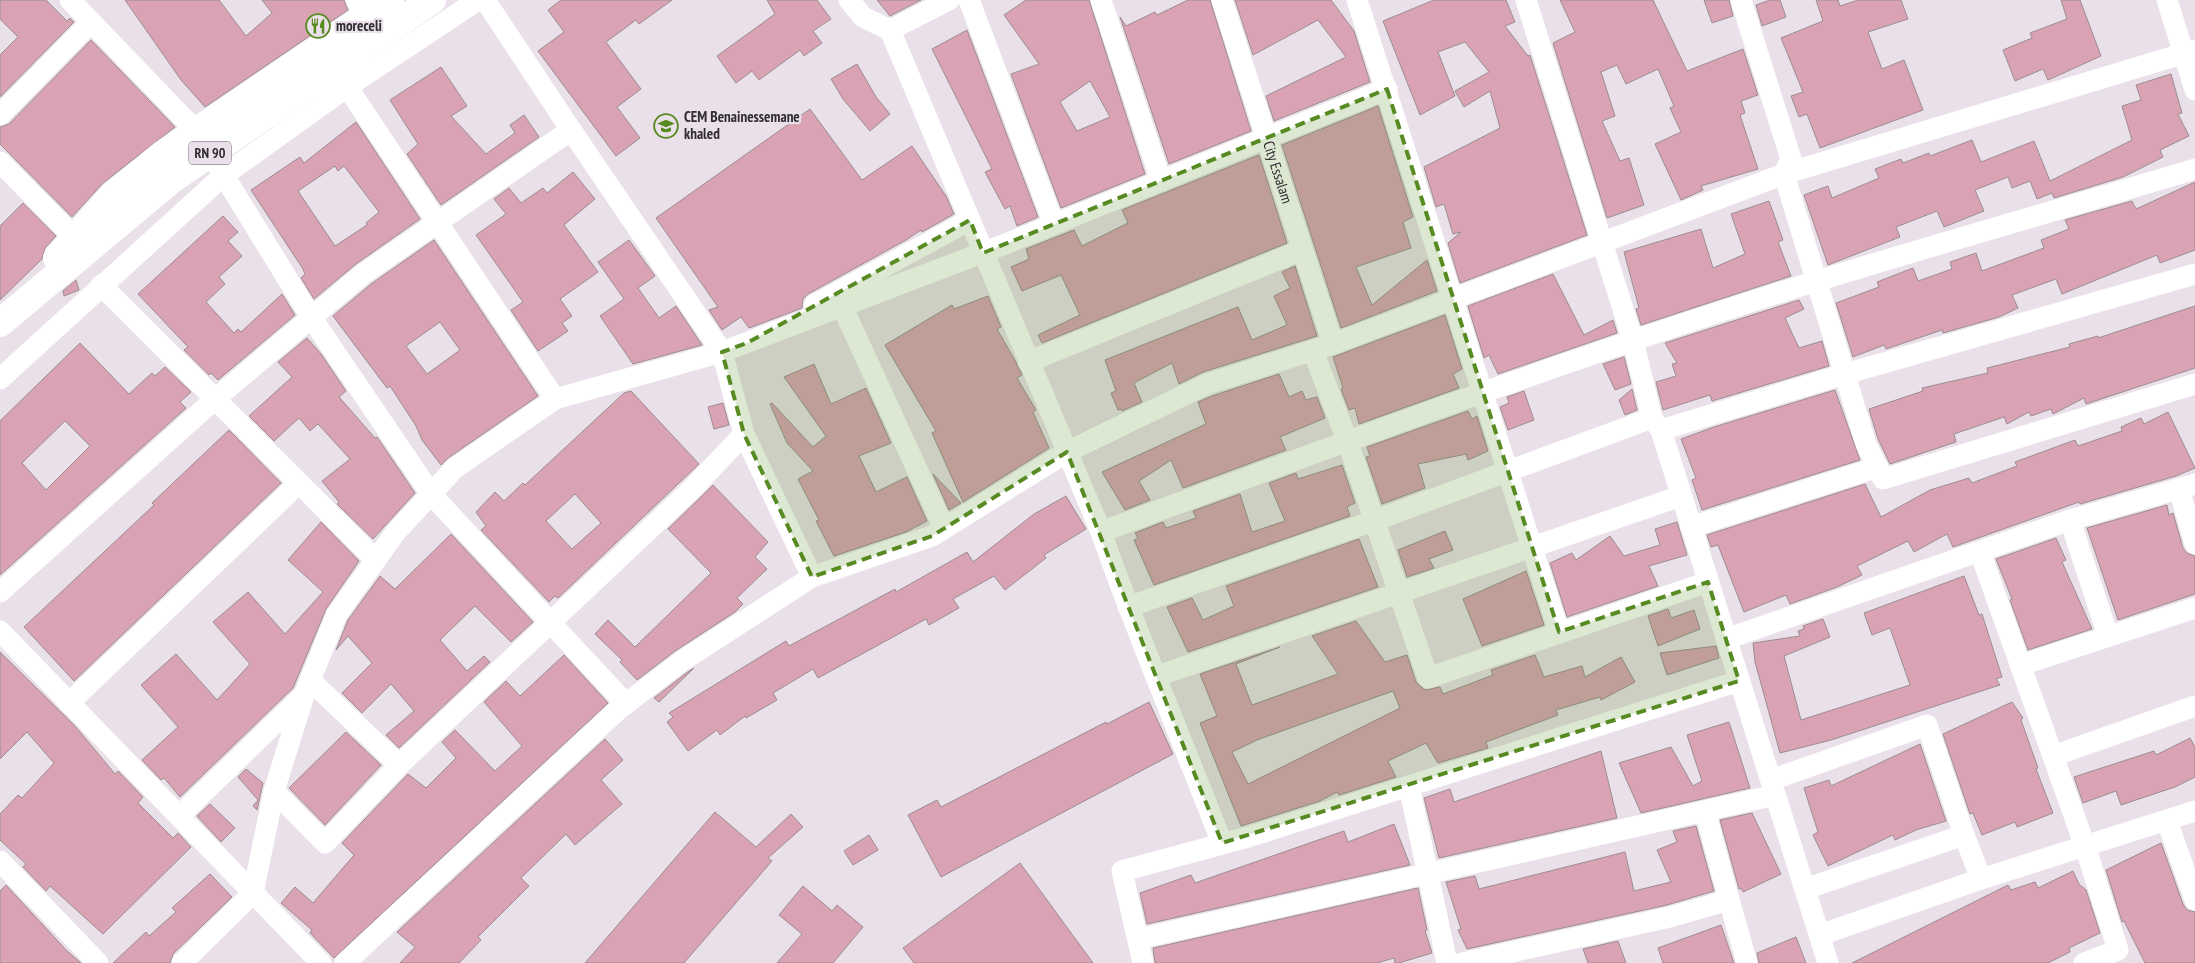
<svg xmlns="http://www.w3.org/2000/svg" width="2195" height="963" viewBox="0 0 2195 963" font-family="'PT Sans Narrow',sans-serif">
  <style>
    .building { fill: #d9a3b4; stroke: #9b8d91; fill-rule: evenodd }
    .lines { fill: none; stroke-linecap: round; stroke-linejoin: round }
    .minor { stroke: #fff; stroke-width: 21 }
    .primary { stroke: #fff; stroke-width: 28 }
    .marked { fill: #578a21; fill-opacity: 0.2; stroke: #578a21; stroke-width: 4; stroke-dasharray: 10 6; stroke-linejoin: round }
    .labels { text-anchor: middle; stroke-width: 4.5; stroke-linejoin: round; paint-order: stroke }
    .shield { fill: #eae0ea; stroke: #686268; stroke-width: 1 }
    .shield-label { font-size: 14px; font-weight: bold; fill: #302c30 }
    .poi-label { font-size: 15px; font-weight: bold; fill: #302c30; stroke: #eae0ea; text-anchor: start }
    .street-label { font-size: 15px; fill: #302c30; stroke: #eae0ea }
  </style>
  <rect width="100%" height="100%" fill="#eae0ea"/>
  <g class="building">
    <polygon points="0,0 46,0 67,21 70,18 74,22 0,97 0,55 18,37 0,19"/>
    <polygon points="125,0 219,0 246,36 272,13 262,0 344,0 348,10 205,107 181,80"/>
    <polygon points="561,0 672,0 639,24 636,20 606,42 641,89 617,107 640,138 616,156 538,51 564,32 548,10"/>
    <polygon points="767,0 817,0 831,19 813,31 822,43 804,56 800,50 759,80 752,71 736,83 717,56 775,14"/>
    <polygon points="877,0 921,0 890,16"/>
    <path d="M1026,0H1089L1145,174L1061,208L1011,74L1039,64L1004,15ZM1090,81L1110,117L1077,131L1060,102Z"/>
    <polygon points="1188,0 1210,0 1251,131 1169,164 1120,17 1126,26 1155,12 1157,15"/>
    <polygon points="1235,0 1331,0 1354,31 1370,82 1274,121 1266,96 1346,57 1318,20 1253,55"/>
    <polygon points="1434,0 1506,0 1515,22 1505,26 1528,56 1530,55 1587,235 1460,283 1448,243 1461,232 1453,234 1444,204 1436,207 1424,167 1500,128 1490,91 1464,107 1455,91 1489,72 1465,42 1438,52 1455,96 1420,115 1383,21"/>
    <polygon points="1560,0 1653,0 1687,71 1743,49 1758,95 1741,101 1745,113 1740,115 1758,169 1701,186 1703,190 1681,200 1655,144 1681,132 1670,108 1674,106 1658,69 1626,84 1617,65 1601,72 1615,116 1602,121 1620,161 1629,158 1644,205 1607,218 1553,43 1575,32"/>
    <polygon points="1704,0 1729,0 1733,16 1712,23"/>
    <polygon points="1770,0 1780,0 1786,17 1762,26 1756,5"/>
    <polygon points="1816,0 1838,0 1840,6 1858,0 1901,0 1908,19 1868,32 1882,69 1904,60 1923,110 1820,148 1807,114 1799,117 1791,96 1803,92 1781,38 1823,21"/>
    <polygon points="2061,0 2080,0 2101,56 2048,80 2043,69 2015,81 2003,50 2032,38 2030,33 2067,19"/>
    <polygon points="967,30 1038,217 1017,226 1010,206 1005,209 985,172 992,169 932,49"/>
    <polygon points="91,40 175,127 103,183 72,217 0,144 0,127 9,124"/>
    <polygon points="857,64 876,97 890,114 870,131 843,99 831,79"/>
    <polygon points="441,67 467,106 451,116 486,154 515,133 510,125 524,115 539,137 441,205 407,154 418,144 390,100"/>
    <polygon points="2171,74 2182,113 2178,114 2189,136 2160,150 2163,157 2123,177 2054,198 2052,193 2037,199 2030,181 2012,188 2008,177 1975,190 1984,211 1944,227 1937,211 1896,227 1900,237 1828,265 1804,195 1828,186 1832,198 1879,178 1875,169 1901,159 1903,163 1929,153 1930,156 1972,140 1981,162 2034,141 2050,181 2132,140 2122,106 2141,100 2136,85"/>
    <polygon points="1378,106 1413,217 1403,222 1411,248 1356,267 1372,305 1427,260 1437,291 1341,328 1282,145"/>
    <polygon points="810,109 862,180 912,146 946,196 954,214 922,232 921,230 906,240 808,294 803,299 802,308 749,328 741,317 722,330 709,310 718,307 656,218"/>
    <path d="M356,122L420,219L356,264L314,299L301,278L305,274L303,269L251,190L300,157L304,163ZM335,166L338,171L344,166L379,212L366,223L367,225L335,246L298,191Z"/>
    <polygon points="1259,155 1287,243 1042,343 1038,335 1080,315 1061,275 1022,291 1011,267 1029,259 1026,249 1074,230 1082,246 1128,223 1122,210"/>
    <polygon points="573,172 595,199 564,225 598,272 560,299 572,316 562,323 568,331 538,351 511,310 523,302 476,235 506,214 494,199 509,188 521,203 543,188 547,193"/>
    <polygon points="2195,182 2195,250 2160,263 2157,255 2062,294 2056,279 2012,295 2018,308 1999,317 1943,333 1942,330 1886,349 1884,345 1853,357 1836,303 1879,287 1877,282 1913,268 1918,281 1952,269 1950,262 1976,253 1982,271 2044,248 2041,240 2069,229 2065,220 2132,201 2136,209"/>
    <polygon points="1769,201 1783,240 1778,242 1791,276 1641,325 1636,309 1639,308 1624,252 1701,229 1713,268 1745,254 1731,214"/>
    <polygon points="23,203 56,236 45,248 42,259 0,300 0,226"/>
    <polygon points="223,216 238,232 228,241 242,256 219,277 225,284 206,302 234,333 238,329 241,332 282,294 295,315 218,380 211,373 209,375 184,350 188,347 138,294"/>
    <path d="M434,240L538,396L448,458L441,465L422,440L416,426L390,386L387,388L333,316L371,284ZM440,322L460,350L427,374L406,346Z"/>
    <polygon points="629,240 655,276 638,288 659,318 676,306 702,345 633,364 600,316 624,299 598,262"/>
    <polygon points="1295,266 1317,336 1203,372 1179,384 1172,363 1134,383 1142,402 1122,411 1121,409 1118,410 1111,393 1116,391 1105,360 1238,307 1252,340 1287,325 1274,296 1290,288 1282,272"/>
    <polygon points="1553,274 1584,335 1613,320 1617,333 1498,374 1489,355 1484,358 1468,306"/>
    <polygon points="76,280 79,290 64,296 63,291"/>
    <polygon points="988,296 1001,327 997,329 1016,362 1022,375 1017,378 1036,410 1033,412 1049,448 963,502 932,433 936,431 885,345 952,305 954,309"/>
    <polygon points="1799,300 1804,309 1785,318 1799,348 1822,341 1829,366 1712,401 1710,395 1663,410 1656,382 1676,376 1672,364 1677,363 1665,343"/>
    <polygon points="2195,306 2195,368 2086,404 2084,398 2053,414 2051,409 2031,416 2029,412 2007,424 2004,417 1954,434 1956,442 1890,464 1878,439 1869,409 1923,391 1922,388 1988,373 1987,368 2070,347 2069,344 2098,336 2098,338"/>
    <polygon points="1445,315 1462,369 1453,374 1459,388 1359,424 1355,408 1349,410 1341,389 1343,388 1333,357"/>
    <polygon points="307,338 321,354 346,391 339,397 375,438 377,437 415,493 373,539 337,504 339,502 322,481 350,459 318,424 310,431 299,418 274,441 249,416 292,377 278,362"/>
    <path d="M80,343L129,394L152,373L155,376L165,367L191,392L180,402L186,408L0,575V421ZM65,421L90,446L46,490L22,463Z"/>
    <polygon points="1624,357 1631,384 1615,390 1603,364"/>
    <polygon points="814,364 831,404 866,388 891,443 859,456 876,492 907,477 927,521 906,532 834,556 816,521 819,520 798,479 813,471 787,443 770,404 772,403 813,447 826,436 784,377"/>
    <polygon points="1279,374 1289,397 1302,391 1306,400 1317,397 1325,418 1280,437 1286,450 1183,488 1171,460 1139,481 1150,500 1125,510 1102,472 1206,424 1198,402 1212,396"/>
    <polygon points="1632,389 1637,410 1625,415 1619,400"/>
    <polygon points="1835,390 1860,460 1702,510 1692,480 1696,478 1681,439 1714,427"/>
    <path d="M631,391L699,464L558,598L555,596L549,602L481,530L486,526L476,512L495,492L504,501L523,483L525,485L624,393ZM575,494L601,523L572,549L546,521Z"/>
    <polygon points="1524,391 1534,420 1508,430 1500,407 1509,403 1507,397"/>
    <polygon points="723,403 729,425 714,429 708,407"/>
    <polygon points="1468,411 1472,419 1477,416 1488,451 1468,460 1466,454 1418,464 1425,488 1382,504 1366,457 1370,456 1367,447"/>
    <polygon points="2168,412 2195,468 2176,476 2080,504 2079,502 1953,547 1947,534 1914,552 1908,541 1857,566 1862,575 1837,587 1790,604 1786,595 1744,612 1718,545 1711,547 1707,535 1865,484 1881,517 1930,490 1969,478 1972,483 2017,466 2015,462 2075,440 2078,446 2122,431 2121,427 2141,418 2144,424"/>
    <polygon points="229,430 281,483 74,681 24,627 154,505 152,503"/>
    <polygon points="1342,465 1355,503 1347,507 1350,516 1154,585 1134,540 1138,538 1135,533 1163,522 1166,528 1196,518 1193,511 1240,494 1252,532 1285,521 1269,483 1296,473 1298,479"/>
    <polygon points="933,474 961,503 949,510"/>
    <polygon points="713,485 768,542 755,557 767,569 737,598 743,604 735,612 675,651 637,680 620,662 622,660 595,634 608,620 635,647 711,573 668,529"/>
    <polygon points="1066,496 1086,529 1044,555 1046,558 1005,590 994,576 953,599 959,608 929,625 926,619 818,678 813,669 773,693 777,700 746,718 745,716 720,735 717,730 688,751 667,722 673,717 669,713 786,641 789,646 895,589 896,592 967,552 973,562 1034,514"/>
    <polygon points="2167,505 2169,515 2173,513 2183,548 2187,553 2195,556 2195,594 2118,620 2087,528"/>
    <polygon points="321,522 359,561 326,609 293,688 180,797 164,778 161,780 142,760 178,727 141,685 176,654 217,700 250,664 213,622 248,592 285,634 323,592 288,560"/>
    <polygon points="1677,522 1687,555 1649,566 1658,586 1567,617 1550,563 1572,553 1576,560 1610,536 1624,556 1660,545 1655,529"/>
    <polygon points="1445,531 1453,550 1429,559 1434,568 1407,577 1398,550"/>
    <polygon points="451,534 533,622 511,642 475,606 440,640 467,671 484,656 490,662 399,748 386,735 414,711 391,684 362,713 342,693 372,663 348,636 336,650 348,620 380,576 395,589"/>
    <polygon points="2056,538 2066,560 2062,562 2092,629 2028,650 2010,600 2012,599 1996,559"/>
    <polygon points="1359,539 1378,587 1188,652 1167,607 1192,598 1203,620 1234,606 1226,586"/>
    <polygon points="1526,571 1544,625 1482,646 1463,599"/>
    <polygon points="1964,576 1979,615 1982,614 2002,677 1996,679 2000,685 1831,740 1780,753 1755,662 1753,643 1800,636 1798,631 1804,629 1803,626 1823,619 1830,637 1784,656 1801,720 1910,685 1890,628 1872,635 1864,613"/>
    <polygon points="1668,609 1671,618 1694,610 1700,629 1658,646 1648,616"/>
    <path d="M1356,621L1385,662L1407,655L1416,682L1425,690L1440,687L1443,694L1493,675L1491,670L1535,655L1544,677L1582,666L1585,677L1621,657L1635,682L1601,700L1600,697L1556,710L1558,715L1486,742L1488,748L1438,763L1426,743L1388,761L1396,777L1339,795L1337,792L1320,801L1241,826L1200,723L1217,716L1200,674L1280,647L1236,664L1252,705L1338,674L1312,636ZM1393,691L1400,708L1248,784L1232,752L1257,740Z"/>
    <polygon points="1716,646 1719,658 1667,675 1660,653"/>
    <polygon points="0,652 75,726 115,774 118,771 143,797 138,803 173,838 178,833 191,847 103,934 50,886 46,891 23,867 26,864 0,840 0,814 18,795 22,798 54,763 27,732 0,759"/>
    <polygon points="564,655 608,703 334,958 310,933 312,930 281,903 295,887 313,903 354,855 342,843 408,774 426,788 456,758 442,742 455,730 495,771 522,746 484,702 506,681 520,696"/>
    <polygon points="694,668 659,702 654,698 689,671"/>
    <polygon points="1149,702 1173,754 941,877 908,815 937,800 941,807 1106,722 1107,724"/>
    <polygon points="2012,702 2023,718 2021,720 2038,768 2036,769 2053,813 2017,827 2015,822 1982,835 1973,813 1970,814 1943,734"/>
    <polygon points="1729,722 1750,788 1641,813 1619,763 1671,747 1693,786 1702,781 1687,735"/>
    <polygon points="346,732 381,765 325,825 289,788"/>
    <polygon points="2190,738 2195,747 2195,777 2175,787 2121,805 2116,791 2083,803 2074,777 2154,751 2156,755"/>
    <polygon points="605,739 623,760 601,780 622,804 575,845 566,834 521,878 529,886 478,937 481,940 459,963 400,963 415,947 397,932"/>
    <polygon points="1920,744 1946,821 1916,830 1895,840 1893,835 1828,866 1813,835 1818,832 1804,788 1829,780 1831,786"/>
    <polygon points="1601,751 1617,818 1439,858 1424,798 1450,789 1454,802"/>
    <polygon points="246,769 263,783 257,810 253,806 258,800 238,777"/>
    <polygon points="210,804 235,828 221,842 197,816"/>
    <polygon points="715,812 756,847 791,814 803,827 768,858 772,861 684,963 585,963"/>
    <polygon points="1752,813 1781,874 1743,892 1741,888 1739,889 1720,820"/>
    <polygon points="1394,824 1410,865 1147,924 1140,893 1191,875 1195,883 1344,831 1348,842"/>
    <polygon points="1696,826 1714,891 1667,905 1467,949 1458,930 1461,929 1446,882 1475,876 1479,889 1625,852 1634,891 1671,882 1657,850 1677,842 1673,831"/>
    <polygon points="869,835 878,850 853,865 844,851"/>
    <polygon points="2161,843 2183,904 2187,910 2195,912 2195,963 2145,963 2124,921 2122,922 2106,870"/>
    <polygon points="1020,863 1093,963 914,963 903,948"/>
    <polygon points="2073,871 2079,884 2086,890 2100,933 2069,948 2070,952 2048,963 1852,963 2008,885 2011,890 2035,882 2038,888"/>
    <polygon points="210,874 232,897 173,954 170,963 113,963 146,932 149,936 176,912 172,908"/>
    <polygon points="6,885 67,951 81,963 0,963 0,891"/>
    <polygon points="803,886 832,911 837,905 863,927 833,963 777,963 802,934 779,915"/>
    <polygon points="1418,888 1427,930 1425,931 1432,953 1399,963 1395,963 1394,958 1377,963 1155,963 1153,948"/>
    <polygon points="1721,925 1734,963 1663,963 1658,948"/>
    <polygon points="1796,937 1806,963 1759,963 1757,953"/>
    <polygon points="1618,941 1626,963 1588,963 1583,949"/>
  </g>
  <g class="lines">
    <g class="minor">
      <polyline points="70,0 195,130"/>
      <polyline points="356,0 368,16"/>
      <polyline points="485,0 571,130"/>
      <polyline points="849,0 863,17 890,30 949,0"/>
      <polyline points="969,0 1054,224"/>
      <polyline points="1101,0 1161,181"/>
      <path id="s1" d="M1222,0L1333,344"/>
      <polyline points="1357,0 1559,632"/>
      <polyline points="1526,0 1633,341 1652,418 1661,430 1828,963"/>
      <polyline points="1741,0 1791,159 1784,174 1866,444 1883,479 2195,384"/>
      <polyline points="2167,0 2195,90"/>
      <path d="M890,30L1101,532C1138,637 1182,740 1222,843"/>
      <polyline points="340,76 555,399"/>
      <polyline points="0,115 91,22"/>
      <polyline points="210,153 311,317 431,494 626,704"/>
      <polyline points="0,162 75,238"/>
      <polyline points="101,285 376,560"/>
      <polyline points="814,305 970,220"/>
      <polyline points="842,306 944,528"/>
      <polyline points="1313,351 1347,440 1428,678 1708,582"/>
      <polyline points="1028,362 1302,250"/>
      <polyline points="0,379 224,175 347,87 478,0"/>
      <polyline points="1661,430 1845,374 2195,274"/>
      <polyline points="744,434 812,577"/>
      <polyline points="2179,489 2195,544"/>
      <polyline points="2070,520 2108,636"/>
      <polyline points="1691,527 1878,467"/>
      <path d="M1101,532C1338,444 1575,356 1817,281C1943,242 2069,207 2195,169"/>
      <polyline points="1980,552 2085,846 2118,950 2084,963"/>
      <polyline points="0,592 215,399 363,274 571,130 722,352 744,434 690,491 399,765 310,680"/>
      <polyline points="1128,607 1373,521 1652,418"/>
      <polyline points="0,631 321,963"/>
      <polyline points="1726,639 2070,520 2195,484"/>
      <polyline points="2021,665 2195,608"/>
      <polyline points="1157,676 1681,496"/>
      <polyline points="69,703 299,483"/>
      <polyline points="2053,756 2195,706"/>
      <polyline points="1771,780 1927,725 1964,835"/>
      <polyline points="1409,786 1447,963"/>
      <polyline points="274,791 325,843 399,765"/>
      <polyline points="1705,811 1729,900"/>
      <polyline points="179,816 302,697"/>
      <polyline points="2167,821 2195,900"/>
      <polyline points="0,861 98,963"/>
      <polyline points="1805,889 1964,835 1981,879"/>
      <polyline points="1820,935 1981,879 2195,811"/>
      <polyline points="1138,939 1775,795"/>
      <polyline points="182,963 253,893 274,791 304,695 337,614 395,533 455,468 555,399 722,352 1008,243 1387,89"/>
      <polyline points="345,963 619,709 682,661 812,577 932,536 1067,452 1207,384 1333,344 1784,174 2195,50"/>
      <polyline points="1143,963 1122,871 1248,837 1739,681"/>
      <polyline points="1462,963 1670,917 1729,900 1747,963"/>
    </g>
    <g class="primary">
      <polyline points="57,258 113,195 163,154 390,0"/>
      <polyline points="0,323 171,180 432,0"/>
    </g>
  </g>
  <path class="marked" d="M1387,89L1559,632L1708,582L1739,681L1222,843L1067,452L932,536L812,577L744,434L722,352L747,343L970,220L983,253Z"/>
  <defs>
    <g id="restaurant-ring" transform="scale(1.25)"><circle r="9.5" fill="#eae0ea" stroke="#578a21" stroke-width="1.5"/><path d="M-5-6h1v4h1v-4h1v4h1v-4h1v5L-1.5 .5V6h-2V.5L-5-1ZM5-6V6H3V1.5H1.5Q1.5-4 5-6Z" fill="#578a21"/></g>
    <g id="school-ring" transform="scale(1.25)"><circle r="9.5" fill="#eae0ea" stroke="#578a21" stroke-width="1.5"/><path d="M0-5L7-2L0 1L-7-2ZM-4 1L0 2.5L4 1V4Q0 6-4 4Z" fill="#578a21"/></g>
  </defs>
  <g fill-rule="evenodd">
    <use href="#restaurant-ring" x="318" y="26"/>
    <use href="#school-ring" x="666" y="126"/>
  </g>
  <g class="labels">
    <rect class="shield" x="189" y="141.5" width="42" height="23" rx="4"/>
    <g class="shield-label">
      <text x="210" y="158">RN 90</text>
    </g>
    <g class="poi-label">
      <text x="336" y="31">moreceli</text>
      <text x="684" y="122">CEM Benainessemane<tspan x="684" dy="17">khaled</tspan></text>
    </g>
    <g class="street-label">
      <text dy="5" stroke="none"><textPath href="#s1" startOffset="181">City Essalam</textPath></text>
    </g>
  </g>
</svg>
